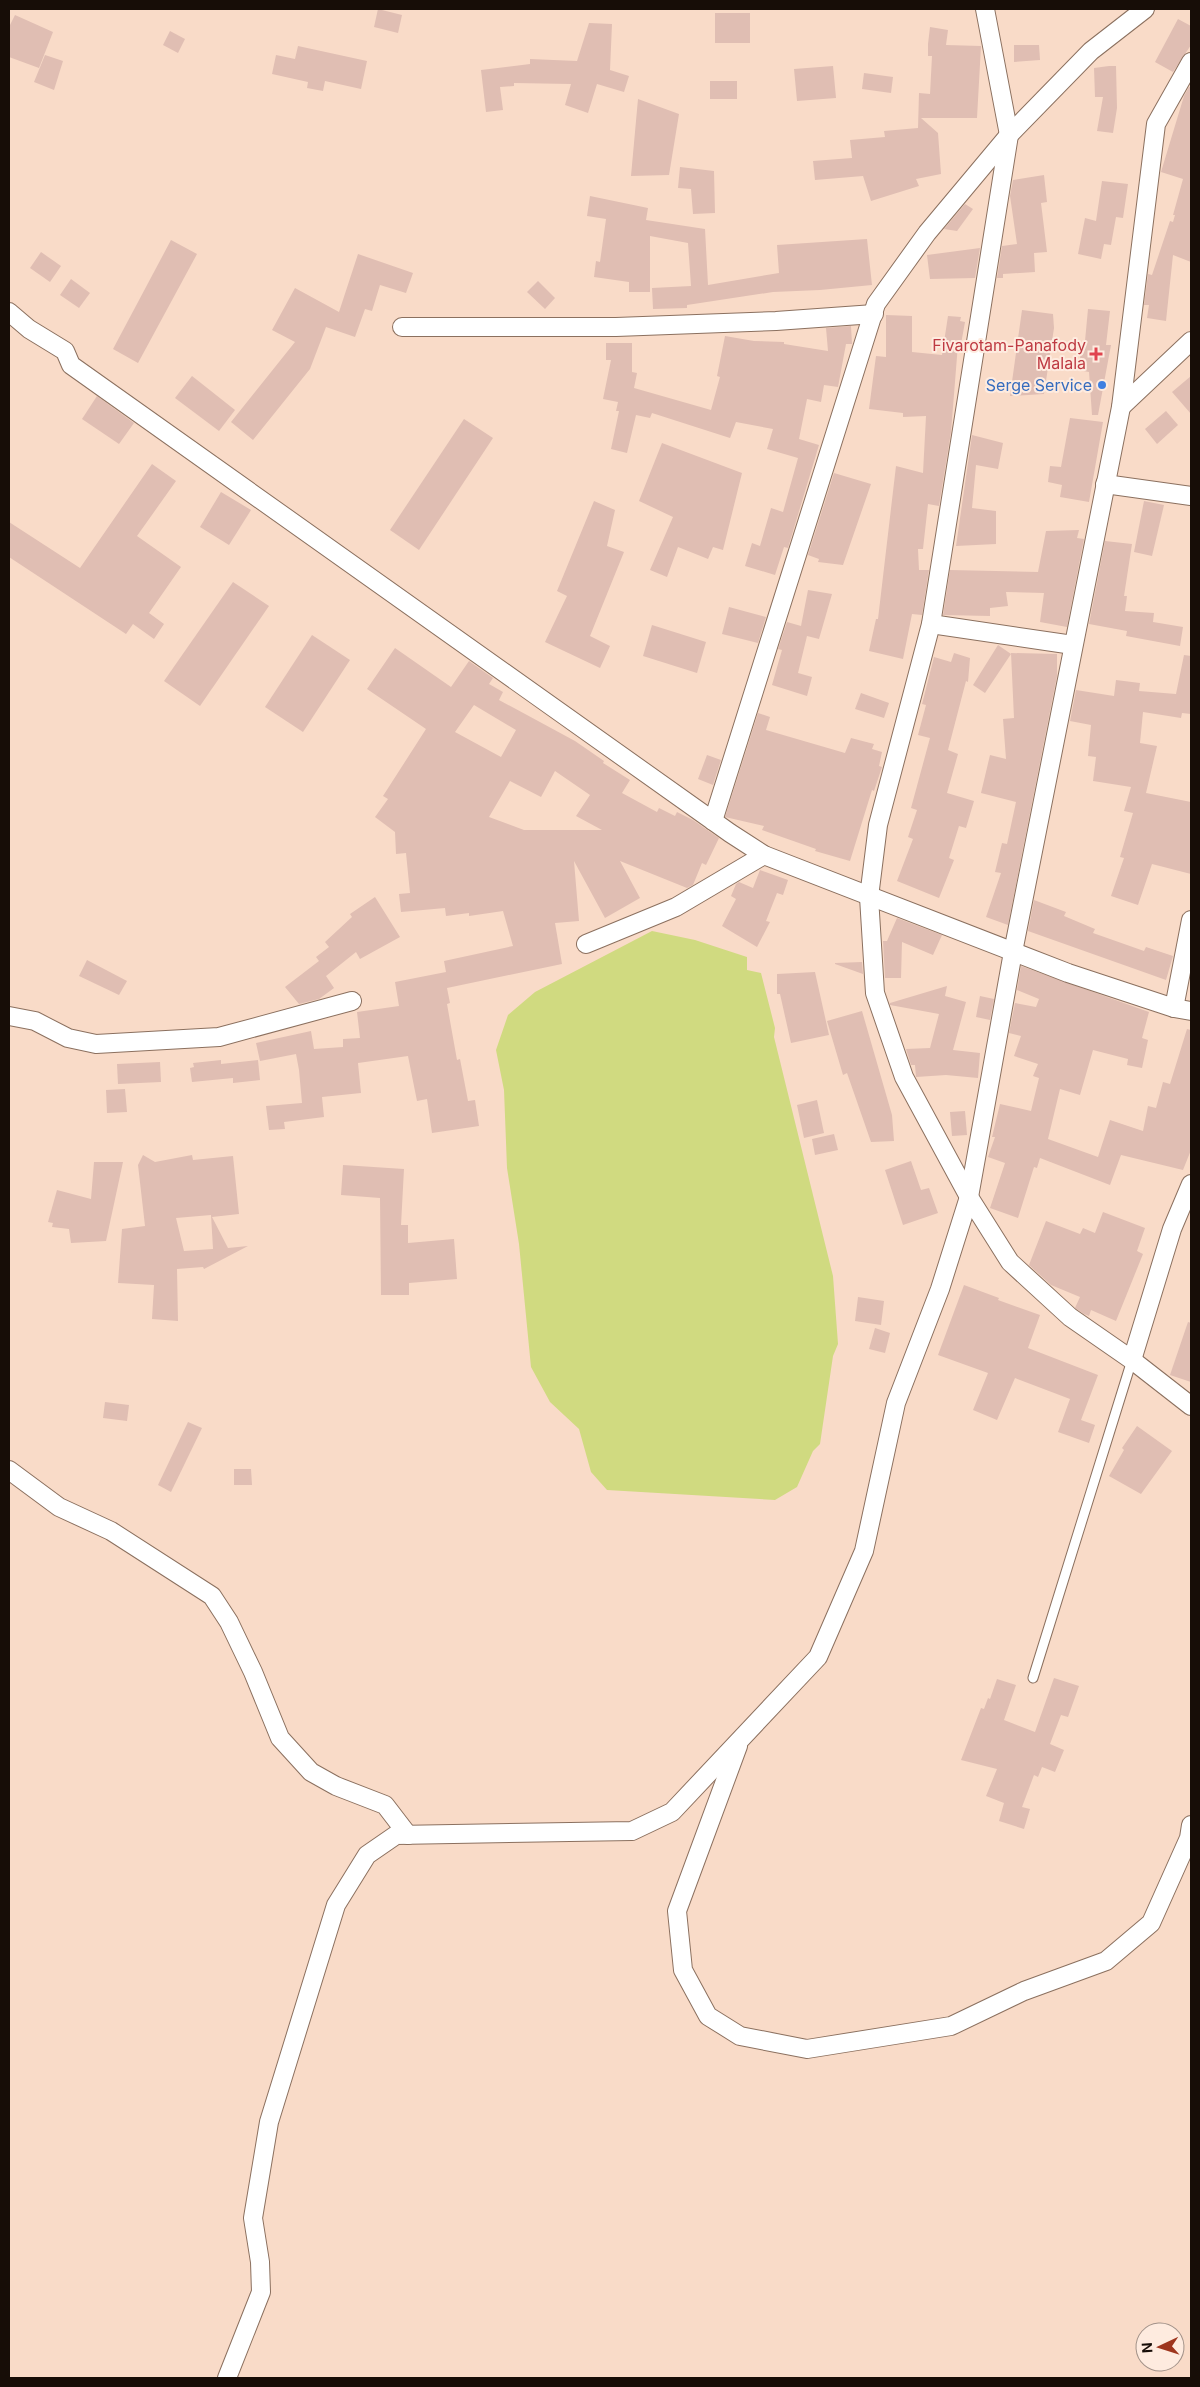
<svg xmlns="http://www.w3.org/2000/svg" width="1200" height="2387" viewBox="0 0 1200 2387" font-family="Inter,sans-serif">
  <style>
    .green { fill: #d0da80 }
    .building { fill: #e0beb3; fill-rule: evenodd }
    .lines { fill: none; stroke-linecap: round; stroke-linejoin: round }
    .service-casing { stroke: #8b705f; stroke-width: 11 }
    .minor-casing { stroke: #8b705f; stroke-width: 20 }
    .service { stroke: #fff; stroke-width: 9 }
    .minor { stroke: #fff; stroke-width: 18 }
    .health-dot { fill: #e0444e; stroke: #feebdf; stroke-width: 2 }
    .shop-dot { fill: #3f7fe0; stroke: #feebdf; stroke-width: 2 }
    .labels { text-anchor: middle; stroke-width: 4; stroke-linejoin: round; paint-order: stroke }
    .health-label { font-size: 16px; fill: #be3a42; stroke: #feebdf; text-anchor: end }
    .shop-label { font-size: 16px; fill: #366cbe; stroke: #feebdf; text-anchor: end }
  </style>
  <rect width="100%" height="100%" fill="#f9dbc8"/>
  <polygon class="green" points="652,931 695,940 747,957 747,970 761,973 775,1028 774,1037 833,1276 838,1344 833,1356 820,1444 813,1451 797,1487 775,1500 607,1490 591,1472 579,1429 550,1402 531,1367 519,1244 507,1168 504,1090 496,1050 508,1015 535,992"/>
  <g class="building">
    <polygon points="378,9 402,15 398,33 374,27"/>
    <rect x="715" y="13" width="35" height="30"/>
    <polygon points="15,15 53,32 39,68 9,57 9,27"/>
    <polygon points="1178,19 1191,26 1191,45 1173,72 1155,62"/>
    <polygon points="589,23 612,24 610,70 629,76 624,92 597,84 588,113 565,105 571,84 514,83 514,86 500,87 503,110 486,112 481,70 530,64 530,59 577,61"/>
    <polygon points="930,27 948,30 946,45 981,46 977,118 921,118 938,133 941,174 916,179 919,186 871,201 863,176 815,180 813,161 852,158 850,140 885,137 884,131 918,128 919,93 930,94 932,56 928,56 928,44"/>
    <polygon points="170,31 185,39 178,53 163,45"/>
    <polygon points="1014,45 1039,45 1040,60 1014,62"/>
    <polygon points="298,46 367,61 361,89 325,81 323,91 307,88 308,82 272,74 276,55 295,59"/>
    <polygon points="45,55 63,61 54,90 34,82"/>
    <polygon points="833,66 836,98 797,101 794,69"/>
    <polygon points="1109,66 1116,66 1117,108 1113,133 1097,131 1103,97 1095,97 1094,68"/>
    <polygon points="864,73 893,77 891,93 862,89"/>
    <rect x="710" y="81" width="27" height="18"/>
    <polygon points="1189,87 1191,87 1191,262 1173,255 1166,321 1147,318 1149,305 1144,305 1148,274 1152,275 1170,221 1173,222 1175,215 1173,215 1183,179 1161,172 1184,96"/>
    <polygon points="638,99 679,114 669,175 631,176"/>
    <polygon points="680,167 714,171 715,213 693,214 691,189 678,188"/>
    <polygon points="1044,175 1047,202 1041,203 1047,252 1034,253 1035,272 1003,274 1003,278 997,278 1002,246 1017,244 1010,196 1013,180"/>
    <polygon points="1102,181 1128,184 1123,218 1116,217 1111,245 1104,244 1101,259 1078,254 1085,218 1096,221"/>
    <polygon points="590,196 648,208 646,220 705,229 708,285 779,273 777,245 867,239 872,285 820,290 773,292 687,305 687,308 653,309 652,288 691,286 688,243 650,236 650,292 629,292 629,282 594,277 596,261 600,262 606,219 587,216"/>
    <polygon points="965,204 973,209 957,231 944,229"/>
    <polygon points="171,240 197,254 138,363 113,349"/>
    <polygon points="980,248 975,278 930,279 927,255"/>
    <polygon points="41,252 61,266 50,282 30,268"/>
    <polygon points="358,254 413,273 406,293 380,285 372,311 365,309 355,337 326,327 310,369 253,440 231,422 295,342 272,330 295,288 339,312"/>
    <polygon points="71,279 90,293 79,308 60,295"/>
    <polygon points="538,281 555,298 545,309 527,292"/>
    <polygon points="1088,309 1110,311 1106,345 1111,345 1098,415 1092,415 1089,372 1078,370 1083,341 1085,341"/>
    <polygon points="1022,310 1053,314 1054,328 1044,394 1010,396"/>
    <polygon points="886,315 912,316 912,352 942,355 948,316 961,317 960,321 965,322 961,344 958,344 951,432 939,506 928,504 923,549 918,549 919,570 929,570 922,615 912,614 903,659 869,651 876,619 878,619 896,466 923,473 926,416 903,417 903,413 869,409 876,356 886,357"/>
    <polygon points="851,326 852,344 846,344 838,387 824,385 821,402 807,399 799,439 819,445 788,548 784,547 775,575 745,566 752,543 760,546 771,508 783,512 798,458 767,449 773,429 736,422 730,438 652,413 650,418 636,415 627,453 611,449 619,411 616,411 618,402 603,399 611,360 606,360 606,343 632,343 632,372 637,373 634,388 711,410 720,377 717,376 725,336 754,341 784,342 784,344 828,351 826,328"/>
    <polygon points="192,376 235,410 219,431 175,398"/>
    <polygon points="1191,376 1191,414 1172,392"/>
    <polygon points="97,396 134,423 119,444 82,419"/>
    <polygon points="1166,411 1178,425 1157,444 1145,429"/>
    <polygon points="1070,418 1103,422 1089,502 1060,497 1062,485 1048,482 1050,466 1061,467"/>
    <polygon points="464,419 493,438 419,550 390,530"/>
    <polygon points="972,435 1003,443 998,469 976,465 972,508 996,511 996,544 956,546"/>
    <polygon points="662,443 742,473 723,550 713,547 708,559 678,547 667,577 650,570 673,517 639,501"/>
    <polygon points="152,464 176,481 137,536 181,567 149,613 164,624 154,639 133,624 126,634 9,557 9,522 80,568"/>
    <polygon points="834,473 871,484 843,565 818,562 819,559 808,555"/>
    <polygon points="221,492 251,510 229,545 200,527"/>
    <polygon points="594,501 615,510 607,546 624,552 590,636 610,646 600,668 545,642 567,596 557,591"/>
    <polygon points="1144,501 1164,505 1152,556 1134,552"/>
    <polygon points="1079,530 1077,538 1084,539 1067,627 1040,622 1044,593 1006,592 1008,606 990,608 990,616 943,615 950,570 1038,572 1046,531"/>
    <polygon points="1105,541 1132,544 1124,596 1127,596 1125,611 1154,613 1153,622 1183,627 1180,646 1126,636 1127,631 1089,624"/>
    <polygon points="233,582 269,606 200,706 164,681"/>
    <polygon points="808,590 832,594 819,639 807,636 798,673 812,677 807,696 772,685 782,650 778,649 787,622 801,626"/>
    <polygon points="729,607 766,617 758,643 722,634"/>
    <polygon points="652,625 706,642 697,673 643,656"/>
    <polygon points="312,635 350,660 303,732 265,707"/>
    <polygon points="998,645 1011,654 985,693 973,685"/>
    <path d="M395,648L451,687L469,661L493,678L489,684L503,692L499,700L575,741L604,761L603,763L630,780L622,793L657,812L659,808L675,816L677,812L693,820L719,838L706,865L702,863L693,885L687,888L620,861L640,898L605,918L574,861L579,921L555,923L562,964L447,988L450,1003L447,1004L457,1060L460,1059L468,1101L475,1100L479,1126L432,1133L427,1099L417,1101L408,1056L358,1063L361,1093L322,1097L324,1117L284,1122L285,1129L269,1130L266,1106L302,1103L299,1070L296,1054L260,1061L256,1043L311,1031L314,1049L343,1047V1039L360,1038L357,1012L399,1006L395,982L446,972L444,961L513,946L503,911L469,916V913L446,916L445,908L401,912L399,894L410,893L406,853L396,854L395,832L375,817L388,799L383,796L426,729L367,689ZM474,705L516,730L501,757L455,732ZM555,771L590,795L576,816L602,830H524L489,817L510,781L541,797Z"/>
    <polygon points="954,653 970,658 968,682 966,681 948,750 958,754 947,793 974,801 966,828 959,826 949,858 954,860 939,898 897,881 913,839 908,837 917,810 911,808 930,738 918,735 926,705 922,704 934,657 951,662"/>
    <polygon points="1011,653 1057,654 1057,676 1008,925 986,917 1001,873 995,872 1002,843 1007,844 1016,802 981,793 990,755 1006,759 1003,719 1014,718"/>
    <polygon points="1184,655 1191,656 1191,714 1182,713 1181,718 1143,712 1140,743 1157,746 1146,793 1191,802 1191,874 1152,864 1138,905 1111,896 1124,858 1120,857 1133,813 1124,811 1131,787 1093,781 1096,757 1088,756 1091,725 1070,721 1076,690 1114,696 1116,680 1140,683 1139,691 1176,694"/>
    <polygon points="861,693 889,703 884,718 855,709"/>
    <polygon points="758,713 770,717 766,730 845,753 851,738 874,744 872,749 882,752 879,766 882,767 874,791 872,790 850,861 815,851 816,849 762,830 764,826 725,817"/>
    <polygon points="707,755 721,760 713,785 698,779"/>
    <polygon points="760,870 788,880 783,895 777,893 766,921 770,922 757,947 722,926 736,899 731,896 736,884 739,882 753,888"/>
    <polygon points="375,897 400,937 360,959 356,952 326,976 334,988 319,999 299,1004 285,987 319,961 316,957 329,947 325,942 352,917 350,914"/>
    <polygon points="1034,900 1066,912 1064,916 1095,929 1093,933 1144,951 1146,947 1173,956 1166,980 1028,931"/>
    <polygon points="897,918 942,935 933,955 902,942 901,978 885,978 883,941 887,941"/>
    <polygon points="87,960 127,981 119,995 79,976"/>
    <polygon points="862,962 863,974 835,964 835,963"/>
    <polygon points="1021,966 1149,1012 1142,1038 1148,1040 1142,1068 1127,1065 1128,1059 1093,1050 1080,1095 1060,1089 1048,1139 1098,1157 1110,1120 1143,1131 1148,1106 1156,1108 1163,1082 1170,1084 1187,1029 1191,1030 1191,1150 1183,1170 1121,1155 1110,1185 1040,1158 1037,1168 1034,1167 1018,1218 990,1208 1005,1163 988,1157 995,1137 992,1137 1000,1104 1031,1111 1039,1078 1033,1076 1038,1064 1014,1056 1021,1036 1009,1033 1015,1003 1036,1007 1039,999 1017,990"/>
    <polygon points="815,972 829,1035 791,1043 780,994 777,994 777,974"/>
    <polygon points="947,986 945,996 966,1002 953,1050 980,1053 978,1078 946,1075 916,1077 915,1065 911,1065 906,1049 930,1048 939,1014 890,1005 890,1003"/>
    <polygon points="980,996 994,999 990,1020 976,1017"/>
    <polygon points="862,1011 892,1115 894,1141 871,1142 847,1073 843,1075 827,1021"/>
    <polygon points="221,1060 221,1064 258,1060 260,1080 233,1083 233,1078 192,1082 190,1068 194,1067 193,1063"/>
    <polygon points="160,1062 161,1082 118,1084 117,1064"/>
    <polygon points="125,1089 127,1112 107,1113 106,1090"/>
    <polygon points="817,1100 824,1133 804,1138 797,1105"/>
    <polygon points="965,1111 967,1135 952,1136 950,1112"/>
    <polygon points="834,1134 838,1150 815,1155 812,1139"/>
    <path d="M143,1155L155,1162L192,1155L193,1160L233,1156L239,1214L212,1217L228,1248L248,1246L204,1269L203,1267L177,1269L178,1321L152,1319L154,1285L118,1283L122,1229L145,1226L138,1165ZM211,1215L213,1249L184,1251L176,1218Z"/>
    <polygon points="911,1161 921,1190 929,1188 938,1213 903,1225 885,1170"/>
    <polygon points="94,1162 123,1162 106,1241 71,1243 69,1229 52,1227 53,1223 48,1222 57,1190 91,1199"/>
    <polygon points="343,1165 404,1169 401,1225 408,1225 408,1243 454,1239 457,1279 409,1283 409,1295 381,1295 380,1198 341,1195"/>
    <polygon points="1103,1212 1145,1228 1137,1251 1143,1254 1116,1321 1091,1310 1089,1316 1084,1314 1075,1308 1080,1297 1051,1285 1029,1265 1046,1221 1080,1234 1083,1228 1095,1233"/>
    <polygon points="964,1285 999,1298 998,1300 1040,1315 1028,1348 1098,1375 1081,1420 1095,1425 1089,1443 1058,1432 1070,1399 1015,1378 997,1420 973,1410 988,1373 938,1355"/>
    <polygon points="858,1297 884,1301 881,1325 855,1321"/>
    <polygon points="1188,1322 1191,1323 1191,1382 1170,1375"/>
    <polygon points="875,1328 890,1333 885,1353 869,1349"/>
    <polygon points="105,1402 129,1405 127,1421 103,1418"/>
    <polygon points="188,1422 202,1428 171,1492 158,1485"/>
    <polygon points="1137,1426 1172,1451 1141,1494 1109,1476 1124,1450 1122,1448"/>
    <polygon points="234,1469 251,1469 252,1485 234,1485"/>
    <polygon points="1054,1678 1079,1686 1068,1717 1061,1715 1050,1744 1064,1750 1055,1772 1042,1767 1038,1777 1034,1775 1022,1807 1030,1809 1024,1829 999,1821 1004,1803 986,1796 997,1769 961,1760 981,1708 984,1709 988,1698 990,1699 997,1679 1016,1685 1004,1720 1035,1732"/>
  </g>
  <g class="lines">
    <g class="service-casing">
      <polyline id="service" points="1033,1678 1132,1360"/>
    </g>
    <g class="minor-casing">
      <g id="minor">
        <polyline points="985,9 1009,135 931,624 878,825 869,897 875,993 904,1077 969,1197 1010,1262 1070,1317 1132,1360 1191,1406"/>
        <polyline points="9,312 29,329 65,351 71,365 730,833 764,855 1068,973 1174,1008 1191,1011"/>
        <polyline points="402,327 616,327 776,321 874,314"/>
        <polyline points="1121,407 1191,341"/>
        <polyline points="1105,484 1191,496"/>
        <polyline points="931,624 1073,645"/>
        <polyline points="713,821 876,304 927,233 1009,135 1091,51 1145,9"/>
        <polyline points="586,944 676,907 764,855"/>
        <polyline points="1174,1008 1191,920"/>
        <polyline points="9,1016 35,1021 68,1038 96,1044 219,1037 352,1001"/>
        <polyline points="1132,1360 1172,1229 1191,1184"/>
        <polyline points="9,1470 59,1507 111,1531 212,1596 229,1622 253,1672 280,1738 311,1772 336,1786 385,1805 408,1835"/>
        <polyline points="738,1746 677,1911 683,1970 708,2016 740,2036 807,2049 951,2026 1024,1991 1106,1961 1151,1923 1189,1838 1191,1825"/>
        <polyline points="227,2378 261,2292 260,2262 253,2218 269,2122 336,1905 367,1855 396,1835 632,1831 672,1812 818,1657 864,1551 896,1403 940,1289 969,1197 1013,952 1121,407 1156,124 1191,62"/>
      </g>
    </g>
    <use href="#service" class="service"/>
    <use href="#minor" class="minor"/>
  </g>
  <path class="health-dot" d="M1093.5 346.5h5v5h5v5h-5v5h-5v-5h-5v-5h5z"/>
  <circle class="shop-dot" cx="1102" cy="385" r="5"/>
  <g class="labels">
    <g class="health-label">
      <text x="1086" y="351">Fivarotam-Panafody<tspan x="1086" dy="18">Malala</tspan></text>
    </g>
    <g class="shop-label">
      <text x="1092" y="391">Serge Service</text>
    </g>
  </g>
  <rect width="1200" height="2387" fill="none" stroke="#170d07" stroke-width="20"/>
  <g transform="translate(1160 2347) rotate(266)"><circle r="24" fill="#feebdf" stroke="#a29289"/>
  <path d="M0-4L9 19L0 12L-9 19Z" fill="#9e351d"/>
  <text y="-8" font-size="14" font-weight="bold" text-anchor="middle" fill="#170d07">N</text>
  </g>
</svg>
